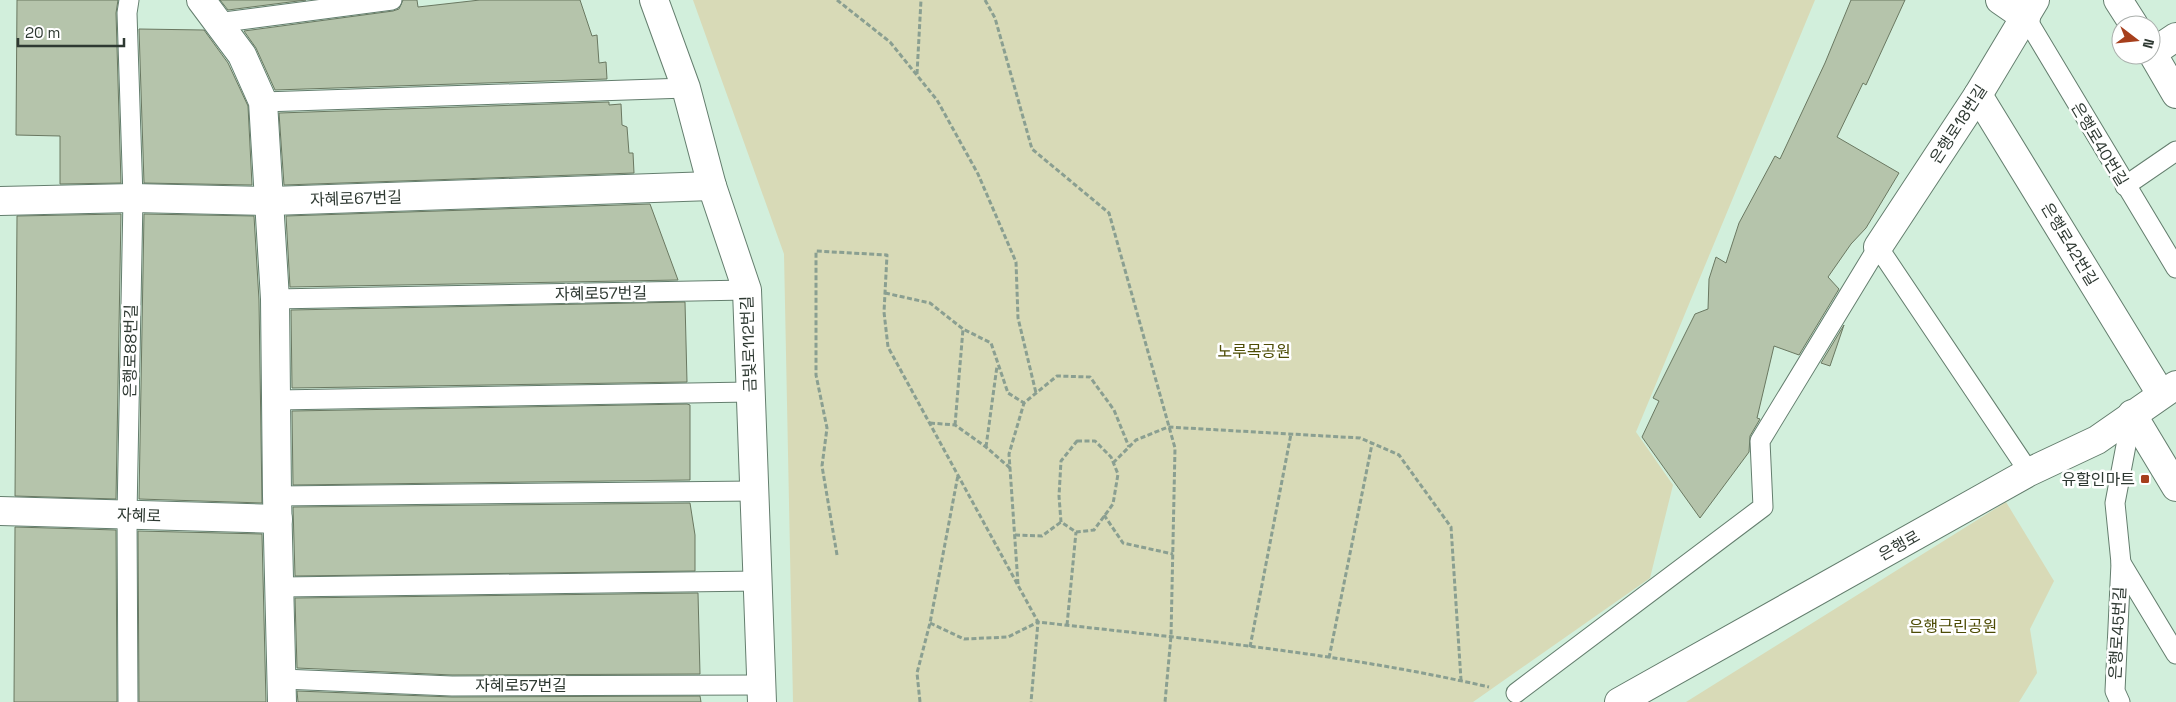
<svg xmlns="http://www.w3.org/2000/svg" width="2176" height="702" viewBox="0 0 2176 702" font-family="'Space Grotesk','Noto Sans KR',sans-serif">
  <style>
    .green { fill: #d8dab7 }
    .building { fill: #b5c4ab; stroke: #6a7861 }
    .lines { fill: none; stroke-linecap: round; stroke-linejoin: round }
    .lane-casing { stroke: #647e6e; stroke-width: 21 }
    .street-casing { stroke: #647e6e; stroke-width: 30 }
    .path { stroke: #8a9f91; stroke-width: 3; stroke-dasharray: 5 2.5; stroke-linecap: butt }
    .lane { stroke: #fff; stroke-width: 19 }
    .street { stroke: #fff; stroke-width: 28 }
    .poi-dot { fill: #a63f1c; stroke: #fff; stroke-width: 2 }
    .labels { text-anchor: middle; stroke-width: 5; stroke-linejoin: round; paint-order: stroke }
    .street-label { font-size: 16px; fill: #2e3932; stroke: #fff }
    .park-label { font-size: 16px; fill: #4d4c05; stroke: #fff }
    .poi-label { font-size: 16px; fill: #2e3932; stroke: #fff; text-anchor: end }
  </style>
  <rect width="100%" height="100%" fill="#d2efdc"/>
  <g class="green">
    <polygon points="693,0 1815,0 1636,432 1673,485 1650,578 1473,702 793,702 784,254"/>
    <polygon points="2006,502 2054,581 2030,629 2037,673 2019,702 1686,702"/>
  </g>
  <g class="building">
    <polygon points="17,0 118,0 116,13 121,183 60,184 60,136 16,135"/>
    <polygon points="220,0 306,0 228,10"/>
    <polygon points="403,0 417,0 418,7 480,0 580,0 592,36 597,35 599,63 606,62 607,79 275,90 256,48 244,31 393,11 399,9"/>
    <polygon points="1851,0 1905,0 1866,85 1863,83 1837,137 1899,173 1866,228 1851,244 1828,277 1839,289 1799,355 1774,346 1757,418 1760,419 1750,436 1749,452 1700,518 1642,437 1659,401 1653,398 1695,314 1708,309 1709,279 1716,257 1726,263 1739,223 1775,156 1780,159 1825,63"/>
    <polygon points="139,29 204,30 228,63 248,106 252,185 144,183"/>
    <polygon points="609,102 609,105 621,104 622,125 627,127 629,153 633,153 634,173 284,185 279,113"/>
    <polygon points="650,204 678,280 290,287 286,216"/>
    <polygon points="121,214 116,499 15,496 17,216"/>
    <polygon points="144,214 254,216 259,300 262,503 139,499"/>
    <polygon points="685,302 687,382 292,388 291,310"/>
    <polygon points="1844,325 1830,366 1821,363"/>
    <polygon points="687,404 690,405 690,480 293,485 292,411"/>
    <polygon points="690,503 695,535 695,571 295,576 293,507"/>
    <polygon points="15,527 116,530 117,702 14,702"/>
    <polygon points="138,531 262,534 266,702 139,702"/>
    <polygon points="698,593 700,674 452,675 297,668 295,598"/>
    <polygon points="297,691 452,697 700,696 701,702 298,702"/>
  </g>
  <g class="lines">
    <g class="lane-casing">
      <g id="lane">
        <polyline points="2026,18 2176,268"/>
        <polyline points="217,23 392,0"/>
        <polyline points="263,102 686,88"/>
        <polyline points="2125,186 2176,151"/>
        <polyline points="275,299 747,290"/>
        <polyline points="277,400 750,392"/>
        <polyline points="277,496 755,491"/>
        <polyline points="2121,563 2176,654"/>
        <polyline points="281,587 759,581"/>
        <polyline points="282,679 452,686 761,685"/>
        <polyline points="1516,693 1763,507 1760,441 1878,247 2029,472"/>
        <polyline points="128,702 127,515 133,198 127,13 129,0"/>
        <polyline points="2120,702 2115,691 2121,563 2115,503 2132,414"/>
      </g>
    </g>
    <g class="street-casing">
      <g id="street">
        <polyline points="201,0 242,55 263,102 275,299 277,496 282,702"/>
        <polyline points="654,0 686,88 712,186 747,290 762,702"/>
        <polyline points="2000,0 2026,18"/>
        <polyline points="2118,0 2134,25"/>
        <polyline points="2151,51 2176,94"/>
        <polyline points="2152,53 2176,37"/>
        <polyline points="1978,95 2161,394"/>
        <polyline points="0,201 133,198 271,201 712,186"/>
        <polyline points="1878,247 1978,95 2035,0"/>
        <polyline points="2132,414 2176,487"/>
        <polyline points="0,511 278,519"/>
        <polyline points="1619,702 2029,472 2097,440 2176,385"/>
      </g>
    </g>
    <g class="path">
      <polyline points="837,0 890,42 937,100 978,174 1016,262 1018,318 1036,393"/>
      <polyline points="985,0 995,18 1032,149 1109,213 1175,448 1171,636 1165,702"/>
      <polyline points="917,74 921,0"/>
      <polyline points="885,293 930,303 963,329 991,343 1008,393 1024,403"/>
      <polyline points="930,423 955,425 986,447 1010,468"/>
      <polyline points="955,425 963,329"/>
      <polygon points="1077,441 1095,441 1111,457 1118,474 1113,504 1094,530 1076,532 1061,522 1059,496 1061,461"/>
      <polyline points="986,447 997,366"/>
      <polyline points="1113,463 1136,440 1168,427 1360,438 1399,455 1451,527 1461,680"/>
      <polyline points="1104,515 1123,543 1173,554"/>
      <polyline points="1015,535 1042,536 1061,522"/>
      <path d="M837,555L822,466L827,428L816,375V251L887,255L884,312L888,347L1038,622C1189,639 1341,653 1489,687"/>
      <polyline points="1018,584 1009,454 1024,403 1057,376 1090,377 1114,410 1129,447"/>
      <polyline points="930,623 964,639 1008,637 1038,622 1031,702"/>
      <polyline points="1067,625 1076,532"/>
      <polyline points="1250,647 1291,434"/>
      <polyline points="1329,658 1372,444"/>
      <polyline points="920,702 917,673 930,623 958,475"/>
    </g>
    <use href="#lane" class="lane"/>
    <use href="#street" class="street"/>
  </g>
  <rect class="poi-dot" x="2140" y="474" width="10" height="10" rx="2.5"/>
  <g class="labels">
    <g class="street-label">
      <text transform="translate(1958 124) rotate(-57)" y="6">은행로18번길</text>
      <text transform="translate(2100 144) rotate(59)" y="6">은행로40번길</text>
      <text transform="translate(356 198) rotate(-2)" y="6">자혜로67번길</text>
      <text transform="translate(2070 244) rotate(59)" y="6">은행로42번길</text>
      <text transform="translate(601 293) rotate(-1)" y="6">자혜로57번길</text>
      <text transform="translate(748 344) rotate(-92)" y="6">금빛로112번길</text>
      <text transform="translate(130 351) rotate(-89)" y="6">은행로88번길</text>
      <text transform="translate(139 515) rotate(2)" y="6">자혜로</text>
      <text transform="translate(1899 545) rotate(-29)" y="6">은행로</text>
      <text transform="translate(2117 633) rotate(-87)" y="6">은행로45번길</text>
      <text x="521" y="691">자혜로57번길</text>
    </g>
    <g class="park-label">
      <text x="1254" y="357">노루목공원</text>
      <text x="1953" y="632">은행근린공원</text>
    </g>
    <g class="poi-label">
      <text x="2135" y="485">유할인마트</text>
    </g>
  </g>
  <g transform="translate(2136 40) rotate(106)"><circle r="24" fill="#ffffff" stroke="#abb0ad"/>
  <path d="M0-4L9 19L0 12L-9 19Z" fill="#a63f1c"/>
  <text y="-8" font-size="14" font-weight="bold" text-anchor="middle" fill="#2e3932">N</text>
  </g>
  <path d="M18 38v8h106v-8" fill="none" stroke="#2e3932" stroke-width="2.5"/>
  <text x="25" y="38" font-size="15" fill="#2e3932" stroke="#ffffff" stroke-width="4" paint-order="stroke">20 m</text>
</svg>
